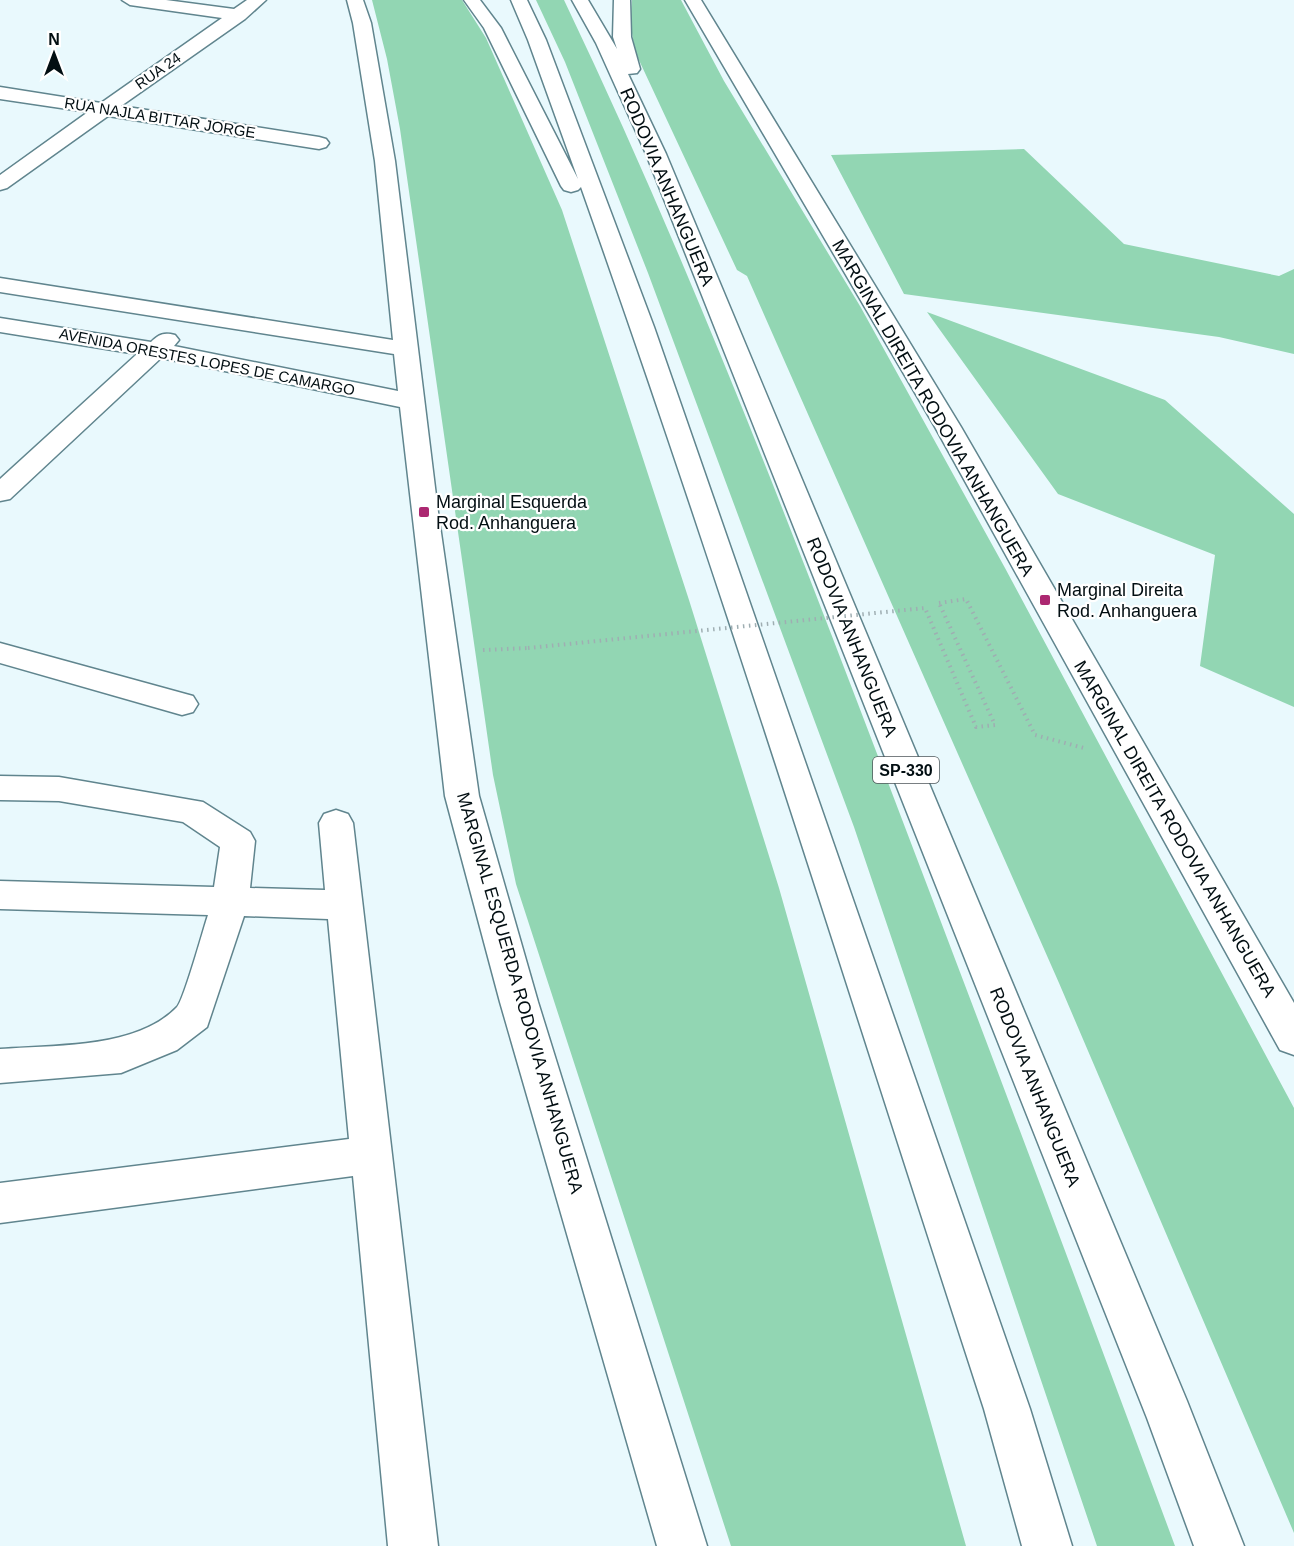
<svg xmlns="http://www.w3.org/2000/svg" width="1294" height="1546" viewBox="0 0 1294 1546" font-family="Helvetica,sans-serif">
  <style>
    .green { fill: #92d6b3 }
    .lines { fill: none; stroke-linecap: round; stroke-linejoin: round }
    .minor-casing { stroke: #60858e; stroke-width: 3 }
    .highway-casing { stroke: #60858e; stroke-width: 3 }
    .path { stroke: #9faeb2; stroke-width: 4; stroke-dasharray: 1.5 4.5; stroke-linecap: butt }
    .minor { fill: #fff; fill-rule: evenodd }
    .highway { fill: #fff; fill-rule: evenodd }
    .path-bridge { stroke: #9faeb2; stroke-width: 4; stroke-dasharray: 1.5 4.5; stroke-linecap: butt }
    .poi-dot { fill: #ac2871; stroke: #fff; stroke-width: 2 }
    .labels { text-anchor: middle; stroke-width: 4.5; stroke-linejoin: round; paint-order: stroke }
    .far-street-label { font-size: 15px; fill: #020e12; stroke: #fff }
    .shield { fill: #fff; stroke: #4e5659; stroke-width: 1.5 }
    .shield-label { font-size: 16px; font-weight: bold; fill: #020e12 }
    .street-label { font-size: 18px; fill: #020e12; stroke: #fff }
    .poi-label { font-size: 18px; fill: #020e12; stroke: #fff; text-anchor: start }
  </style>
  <rect width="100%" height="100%" fill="#e9f9fd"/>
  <g class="green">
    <polygon points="372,0 462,0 486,38 562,210 689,600 779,888 966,1546 731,1546 516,884 493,775 400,129 387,59"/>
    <path d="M536,0H564C684,251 785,512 884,772C982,1029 1079,1287 1175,1546H1097L854,827L648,273L565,62Z"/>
    <path d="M632,0H681L724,81L860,306L1005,568L1294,1108V1533L1059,983L747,276L737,270L638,58C631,38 630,21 632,0Z"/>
    <polygon points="1024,149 1124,244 1279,276 1294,269 1294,354 1219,337 904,294 831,155"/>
    <polygon points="927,312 1165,400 1294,514 1294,707 1200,666 1215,555 1058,494"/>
  </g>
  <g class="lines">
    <g class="minor-casing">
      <g id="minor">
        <polygon points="122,0 166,0 234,9 247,0 266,0 245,19 121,106 319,137 326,139 329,143 326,147 319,149 108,116 7,188 0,190 0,175 88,112 0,99 0,87 101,103 222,18 130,5"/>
        <path d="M347,0H363L371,23L395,161L438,512L479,796L538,1002L707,1546H657L500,1002L445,796L400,407L161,358L10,499L0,501V479L137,354L0,332V318L151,342C159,334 164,332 175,335L179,340L174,346L398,391L394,354L0,292V278L393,340L375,161L353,23Z"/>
        <polygon points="685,0 701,0 961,427 1294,1003 1294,1055 1280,1050 935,427"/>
        <polygon points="0,643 193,696 198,704 193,712 182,715 0,663"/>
        <path d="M0,776L59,777L203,802L250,832L255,841L250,888L325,890L319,823L324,814L336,810L348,814L353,823L438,1546H388L353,1176L0,1223V1183L349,1139L328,919L244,916L207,1027L177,1050L121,1073L0,1083V1049C54,1045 137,1049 177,1007C184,1000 203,930 208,915L0,909V881L214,887L220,847L183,822L59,801L0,800Z"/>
      </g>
    </g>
    <g class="highway-casing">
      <g id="highway">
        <path d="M464,0H480L501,28L578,179L528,40L511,0H527L546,40L654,327L1030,1409L1072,1546H1022L984,1409C851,1001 724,591 581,187L578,190L571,192L564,190L561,186L484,28Z"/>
        <polygon points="572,0 588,0 617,49 613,37 614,0 630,0 631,37 640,69 637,73 628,74 666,154 1187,1401 1244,1546 1194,1546 1147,1418 646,154 596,43"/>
      </g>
    </g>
    <g class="path">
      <polyline points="939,603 966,599 1035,735 1084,748"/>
      <polyline points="483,650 528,648"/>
    </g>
    <use href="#minor" class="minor"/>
    <use href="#highway" class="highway"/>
    <polyline class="path-bridge" points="528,648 925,608 976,727 995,725 939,603"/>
  </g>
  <g class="poi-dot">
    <rect x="418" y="506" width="12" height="12" rx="3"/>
    <rect x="1039" y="594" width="12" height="12" rx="3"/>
  </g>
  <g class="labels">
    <g class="far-street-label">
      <text transform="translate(158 71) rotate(-35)" y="5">RUA 24</text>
      <text transform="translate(160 118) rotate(9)" y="5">RUA NAJLA BITTAR JORGE</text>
      <text transform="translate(207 362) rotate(11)" y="5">AVENIDA ORESTES LOPES DE CAMARGO</text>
    </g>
    <rect class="shield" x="873" y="757" width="66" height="26" rx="4.5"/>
    <g class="shield-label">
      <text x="906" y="776">SP-330</text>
    </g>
    <g class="street-label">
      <text transform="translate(667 187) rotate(67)" y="6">RODOVIA ANHANGUERA</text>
      <text transform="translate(933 408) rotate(60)" y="6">MARGINAL DIREITA RODOVIA ANHANGUERA</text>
      <text transform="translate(852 637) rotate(68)" y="6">RODOVIA ANHANGUERA</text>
      <text transform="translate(1175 829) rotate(60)" y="6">MARGINAL DIREITA RODOVIA ANHANGUERA</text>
      <text transform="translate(520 993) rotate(74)" y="6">MARGINAL ESQUERDA RODOVIA ANHANGUERA</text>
      <text transform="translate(1035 1087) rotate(68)" y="6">RODOVIA ANHANGUERA</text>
    </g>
    <g class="poi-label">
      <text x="436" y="508">Marginal Esquerda<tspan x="436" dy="21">Rod. Anhanguera</tspan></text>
      <text x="1057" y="596">Marginal Direita<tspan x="1057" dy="21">Rod. Anhanguera</tspan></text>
    </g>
  </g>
  <g transform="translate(54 54)" stroke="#ffffff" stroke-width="4.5" paint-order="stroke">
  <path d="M0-4.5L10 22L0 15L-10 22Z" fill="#020e12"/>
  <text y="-9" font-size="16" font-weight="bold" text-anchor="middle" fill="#020e12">N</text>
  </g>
</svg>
